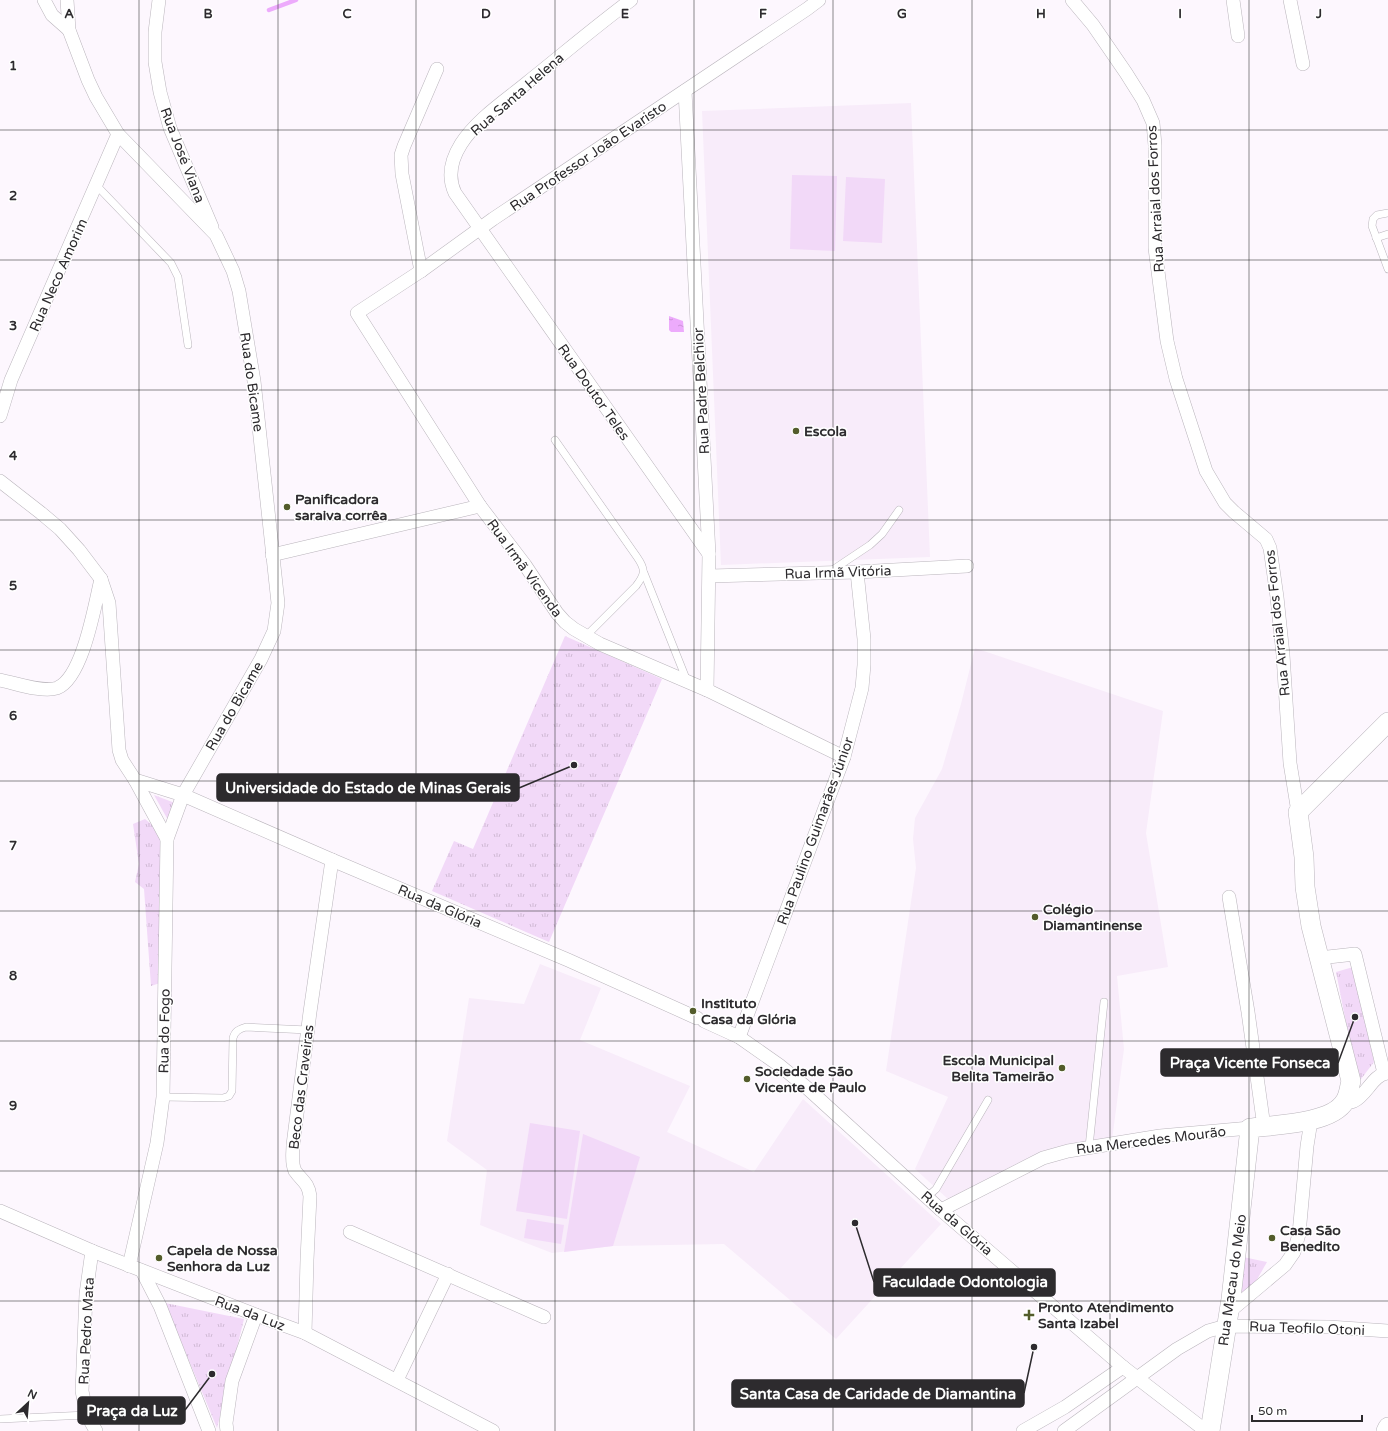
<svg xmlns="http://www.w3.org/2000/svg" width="1388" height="1431" viewBox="0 0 1388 1431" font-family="'Varela Round',sans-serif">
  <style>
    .built { fill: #f8ecfa }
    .grass { fill: #f2d9f8 }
    .park { fill: url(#park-tufts) }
    .water { fill: url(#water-ripples) }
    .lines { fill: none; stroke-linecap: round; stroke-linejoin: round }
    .stream { stroke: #edabfc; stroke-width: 4.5 }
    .lane-casing { stroke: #bab5bc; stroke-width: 8 }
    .street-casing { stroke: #bab5bc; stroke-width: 14 }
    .secondary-casing { stroke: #bab5bc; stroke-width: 20 }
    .lane { stroke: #fff; stroke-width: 7 }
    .street { stroke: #fff; stroke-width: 13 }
    .secondary { stroke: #fff; stroke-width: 19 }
    .grid { fill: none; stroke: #2d2b2e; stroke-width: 1; stroke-opacity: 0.55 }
    .poi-dot { fill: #535c2b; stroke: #fff; stroke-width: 1.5 }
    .labels { text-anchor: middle; stroke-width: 3; stroke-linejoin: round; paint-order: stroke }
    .street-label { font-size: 14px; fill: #2d2b2e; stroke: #fff }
    .poi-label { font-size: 14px; font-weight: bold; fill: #2d2b2e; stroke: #fff; text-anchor: start }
    .grid-label { font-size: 13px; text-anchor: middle; font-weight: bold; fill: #2d2b2e; stroke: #fff; stroke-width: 3; stroke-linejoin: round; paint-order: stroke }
    .leader { fill: none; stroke: #2d2b2e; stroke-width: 1.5 }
    .callout-dot { fill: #2d2b2e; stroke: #fff; stroke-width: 1.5 }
    .callout { fill: #2d2b2e; stroke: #2d2b2e; stroke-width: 1.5 }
    .callout-label { font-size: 15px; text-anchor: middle; font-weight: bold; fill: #fff }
  </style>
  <defs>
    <pattern id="park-tufts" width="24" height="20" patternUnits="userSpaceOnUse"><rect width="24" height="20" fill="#f2d9f8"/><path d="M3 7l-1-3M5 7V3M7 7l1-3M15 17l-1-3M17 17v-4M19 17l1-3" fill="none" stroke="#d0bad5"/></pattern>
    <pattern id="water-ripples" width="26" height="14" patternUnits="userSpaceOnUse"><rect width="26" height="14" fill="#edabfc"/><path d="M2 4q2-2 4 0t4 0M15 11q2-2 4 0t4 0" fill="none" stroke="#cc93d8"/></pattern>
  </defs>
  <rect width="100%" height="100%" fill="#fdf7fe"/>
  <g class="built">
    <polygon points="911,103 930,557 721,565 702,111"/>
    <polygon points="975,648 1163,711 1146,833 1168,967 1117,976 1124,1049 1112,1140 1072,1143 1038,1154 949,1200 915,1169 948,1097 886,1071 916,868 913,839 915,818 942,769 961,704"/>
    <polygon points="540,964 601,988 580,1040 690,1086 667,1132 754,1172 803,1099 941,1224 836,1339 724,1244 613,1246 552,1253 480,1225 487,1170 447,1141 469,998 524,1004"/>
  </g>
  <g class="grass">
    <polygon points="792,175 837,176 835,251 790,249"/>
    <polygon points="846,177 885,179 882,243 843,241"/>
    <polygon points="530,1123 580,1131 567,1219 516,1211"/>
    <polygon points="583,1134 640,1157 613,1246 564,1252"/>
    <polygon points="527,1219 564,1225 561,1244 524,1238"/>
  </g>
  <g class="park">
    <polygon points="565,636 662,679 549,942 432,891 454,841 473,849"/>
    <polygon points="154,795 175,803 168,820"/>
    <polygon points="145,819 156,828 162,840 160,983 151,986 144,889 135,882 139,864 133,824"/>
    <polygon points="1353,967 1374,1062 1358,1083 1336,972"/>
    <polygon points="1243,1257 1267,1262 1255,1283 1236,1299"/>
    <polygon points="165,1303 244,1319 217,1428"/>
  </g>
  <polygon class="water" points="669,316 683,321 684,332 671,332 669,330"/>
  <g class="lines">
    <polyline class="stream" points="269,10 296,0"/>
    <g class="lane-casing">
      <g id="lane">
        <polyline points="97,186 171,263 178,277 188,345"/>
        <polyline points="1388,213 1377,215 1373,219 1372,226 1388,269"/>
        <polyline points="1376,238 1388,234"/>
        <path d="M555,440L637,557C646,570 645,574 636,586L586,636"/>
        <polyline points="831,571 870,545 882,534 899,510"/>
        <polyline points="644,573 687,681"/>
        <path d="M163,1097L223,1098L229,1096L232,1091L233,1038C235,1031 239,1029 246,1027L308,1030"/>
        <polyline points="1089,1147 1104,1002"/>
        <polyline points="927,1197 936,1189 988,1100"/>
        <polyline points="0,1419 87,1415"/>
      </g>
    </g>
    <g class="street-casing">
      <g id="street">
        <polyline points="44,0 52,15 69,30"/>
        <polyline points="67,0 69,30 88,80 96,97 118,134 216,235 233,271 239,291 254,381 278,603 274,631 261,659 183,795 167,839 163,1097 157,1143 129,1266"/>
        <polyline points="159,0 155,32 155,62 160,92 170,128 212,227"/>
        <path d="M631,0C596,26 562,55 528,82C505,101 477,119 461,144C451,160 447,176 455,193L709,554"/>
        <polyline points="819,0 807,9 493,219 421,271 357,313 480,506 525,565 557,613 565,622 574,629 600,644 707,690 844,757"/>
        <polyline points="1072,0 1093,25 1126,73 1143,100 1153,123 1155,145 1155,248 1167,341 1176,379 1206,471 1225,503 1234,512 1266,539 1270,548 1277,597 1283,655 1290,763 1298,812"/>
        <polyline points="1233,0 1238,36"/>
        <polyline points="1290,0 1303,64"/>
        <polyline points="685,91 709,554 707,690"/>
        <polyline points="421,271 402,174 401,155 404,146 437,69"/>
        <polyline points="0,416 11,380 118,134"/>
        <polyline points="0,481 41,513 60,529 79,550 101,579 109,603 119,750 122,760 135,780 183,795 332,860 568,960 697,1018"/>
        <polyline points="272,555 480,506"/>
        <polyline points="710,576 857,572 967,566"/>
        <path d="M0,680C15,683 43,693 57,688C83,678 95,604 101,579"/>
        <polyline points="135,780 167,839"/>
        <polyline points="1229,897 1248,1012 1264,1127"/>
        <polyline points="1319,958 1355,954 1384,1073"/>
        <polyline points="704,1021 739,1037 779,1065 806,1087 941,1210 1123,1367 1206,1431"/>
        <polyline points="739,1037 844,757 862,688 864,665 864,639 857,572"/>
        <path d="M1345,1103C1348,1102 1351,1102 1354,1101C1367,1095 1373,1074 1388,1073"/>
        <polyline points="941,1210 1043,1158 1068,1151 1160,1136 1250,1128"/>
        <polyline points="0,1211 92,1251 256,1315 305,1333 493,1431"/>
        <polyline points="350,1232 544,1317"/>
        <polyline points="92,1251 86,1294 82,1391 87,1415 96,1431"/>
        <polyline points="142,1271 160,1306 209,1431"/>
        <polyline points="1229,1312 1285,1265 1294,1252 1299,1234 1307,1146 1311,1121"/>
        <path d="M305,1333L307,1260L310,1196C308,1182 302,1181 295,1171C291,1163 293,1153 293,1145L310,1012L332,860"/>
        <polyline points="397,1380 448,1274"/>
        <polyline points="227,1431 226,1423 232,1381 256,1315"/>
        <polyline points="1023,1431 1065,1407 1123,1367"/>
        <polyline points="1064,1431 1177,1349 1208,1331 1226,1326 1329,1327 1388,1331"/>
      </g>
    </g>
    <g class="secondary-casing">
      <g id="secondary">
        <path d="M1210,1431L1231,1299L1250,1128C1274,1125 1332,1124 1345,1101C1349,1095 1349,1088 1351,1081L1311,926L1305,887L1304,857L1298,812L1388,722"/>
        <polyline points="1386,1431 1388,1427"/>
      </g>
    </g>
    <use href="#lane" class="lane"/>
    <use href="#street" class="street"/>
    <use href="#secondary" class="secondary"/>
  </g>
  <path class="grid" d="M139,0V1431M278,0V1431M416,0V1431M555,0V1431M694,0V1431M833,0V1431M972,0V1431M1110,0V1431M1249,0V1431M0,130H1388M0,260H1388M0,390H1388M0,520H1388M0,650H1388M0,781H1388M0,911H1388M0,1041H1388M0,1171H1388M0,1301H1388"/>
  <g class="poi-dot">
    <circle cx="796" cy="431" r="4"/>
    <circle cx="287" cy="507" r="4"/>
    <circle cx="1035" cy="917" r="4"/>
    <circle cx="693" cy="1011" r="4"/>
    <circle cx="1062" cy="1068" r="4"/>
    <circle cx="747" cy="1079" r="4"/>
    <circle cx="1272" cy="1238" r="4"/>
    <circle cx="159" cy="1258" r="4"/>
    <path d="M1027 1309h4v4h4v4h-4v4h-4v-4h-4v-4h4z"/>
  </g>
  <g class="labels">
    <g class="street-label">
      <text transform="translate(517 94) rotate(-41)" y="5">Rua Santa Helena</text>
      <text transform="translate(183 155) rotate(69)" y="5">Rua José Viana</text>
      <text transform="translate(588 156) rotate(-34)" y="5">Rua Professor João Evaristo</text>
      <text transform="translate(1155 199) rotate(-93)" y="5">Rua Arraial dos Forros</text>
      <text transform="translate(58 275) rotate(-66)" y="5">Rua Neco Amorim</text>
      <text transform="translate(252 382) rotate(82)" y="5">Rua do Bicame</text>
      <text transform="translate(701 391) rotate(-93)" y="5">Rua Padre Belchior</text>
      <text transform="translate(594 392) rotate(55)" y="5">Rua Doutor Teles</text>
      <text transform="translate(525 568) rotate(54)" y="5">Rua Irmã Vicenda</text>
      <text transform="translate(838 572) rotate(-2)" y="5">Rua Irmã Vitória</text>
      <text transform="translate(1277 623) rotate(-96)" y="5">Rua Arraial dos Forros</text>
      <text transform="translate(234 706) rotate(-60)" y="5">Rua do Bicame</text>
      <text transform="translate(815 831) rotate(-70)" y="5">Rua Paulino Guimarães Júnior</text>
      <text transform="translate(440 906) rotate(23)" y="5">Rua da Glória</text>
      <text transform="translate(164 1031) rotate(-89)" y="5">Rua do Fogo</text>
      <text transform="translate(301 1087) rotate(-83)" y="5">Beco das Craveiras</text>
      <text transform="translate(1151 1140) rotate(-7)" y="5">Rua Mercedes Mourão</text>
      <text transform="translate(957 1223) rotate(41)" y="5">Rua da Glória</text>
      <text transform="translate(1232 1280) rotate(-82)" y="5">Rua Macau do Meio</text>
      <text transform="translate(250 1313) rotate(21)" y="5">Rua da Luz</text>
      <text transform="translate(1307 1328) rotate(2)" y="5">Rua Teofilo Otoni</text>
      <text transform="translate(86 1331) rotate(-87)" y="5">Rua Pedro Mata</text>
    </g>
    <g class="poi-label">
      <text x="804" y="436">Escola</text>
      <text x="295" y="504">Panificadora<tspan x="295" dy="16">saraiva corrêa</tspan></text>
      <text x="1043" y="914">Colégio<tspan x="1043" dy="16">Diamantinense</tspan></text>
      <text x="701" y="1008">Instituto<tspan x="701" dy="16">Casa da Glória</tspan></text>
      <text x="1054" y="1065" text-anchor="end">Escola Municipal<tspan x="1054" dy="16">Belita Tameirão</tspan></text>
      <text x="755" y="1076">Sociedade São<tspan x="755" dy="16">Vicente de Paulo</tspan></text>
      <text x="1280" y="1235">Casa São<tspan x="1280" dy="16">Benedito</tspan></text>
      <text x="167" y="1255">Capela de Nossa<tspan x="167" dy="16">Senhora da Luz</tspan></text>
      <text x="1038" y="1312">Pronto Atendimento<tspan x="1038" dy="16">Santa Izabel</tspan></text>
    </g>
  </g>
  <g class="grid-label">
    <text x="69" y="18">A</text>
    <text x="208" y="18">B</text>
    <text x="347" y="18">C</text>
    <text x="486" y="18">D</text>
    <text x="625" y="18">E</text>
    <text x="763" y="18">F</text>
    <text x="902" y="18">G</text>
    <text x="1041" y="18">H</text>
    <text x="1180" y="18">I</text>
    <text x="1319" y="18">J</text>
    <text x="13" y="70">1</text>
    <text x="13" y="200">2</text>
    <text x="13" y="330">3</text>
    <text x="13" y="460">4</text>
    <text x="13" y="590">5</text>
    <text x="13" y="720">6</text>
    <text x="13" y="850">7</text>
    <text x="13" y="980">8</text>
    <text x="13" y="1110">9</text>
  </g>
  <path class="leader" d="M574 765L519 788M1355 1017L1338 1063M855 1223L874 1282M1034 1347L1024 1393M212 1374L185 1410"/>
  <g class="callout-dot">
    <circle cx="574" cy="765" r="4"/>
    <circle cx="1355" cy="1017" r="4"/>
    <circle cx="855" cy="1223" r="4"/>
    <circle cx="1034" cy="1347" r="4"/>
    <circle cx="212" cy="1374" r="4"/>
  </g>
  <g class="callout">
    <rect x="217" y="774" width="302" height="27" rx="4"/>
    <rect x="1161" y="1049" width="177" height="27" rx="4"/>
    <rect x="874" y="1269" width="181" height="27" rx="4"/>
    <rect x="732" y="1380" width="292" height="27" rx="4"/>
    <rect x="78" y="1397" width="107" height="27" rx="4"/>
  </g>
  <g class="callout-label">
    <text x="368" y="793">Universidade do Estado de Minas Gerais</text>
    <text x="1250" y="1068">Praça Vicente Fonseca</text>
    <text x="965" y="1287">Faculdade Odontologia</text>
    <text x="878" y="1399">Santa Casa de Caridade de Diamantina</text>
    <text x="132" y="1416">Praça da Luz</text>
  </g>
  <g transform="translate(28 1403) rotate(26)" stroke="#ffffff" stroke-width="3" paint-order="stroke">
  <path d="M0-3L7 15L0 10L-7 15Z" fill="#2d2b2e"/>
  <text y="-6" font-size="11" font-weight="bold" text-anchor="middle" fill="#2d2b2e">N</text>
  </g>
  <path d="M1252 1415v6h110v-6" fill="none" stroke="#2d2b2e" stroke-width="2"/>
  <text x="1258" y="1415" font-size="12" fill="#2d2b2e" stroke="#ffffff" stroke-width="3" paint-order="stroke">50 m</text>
</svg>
